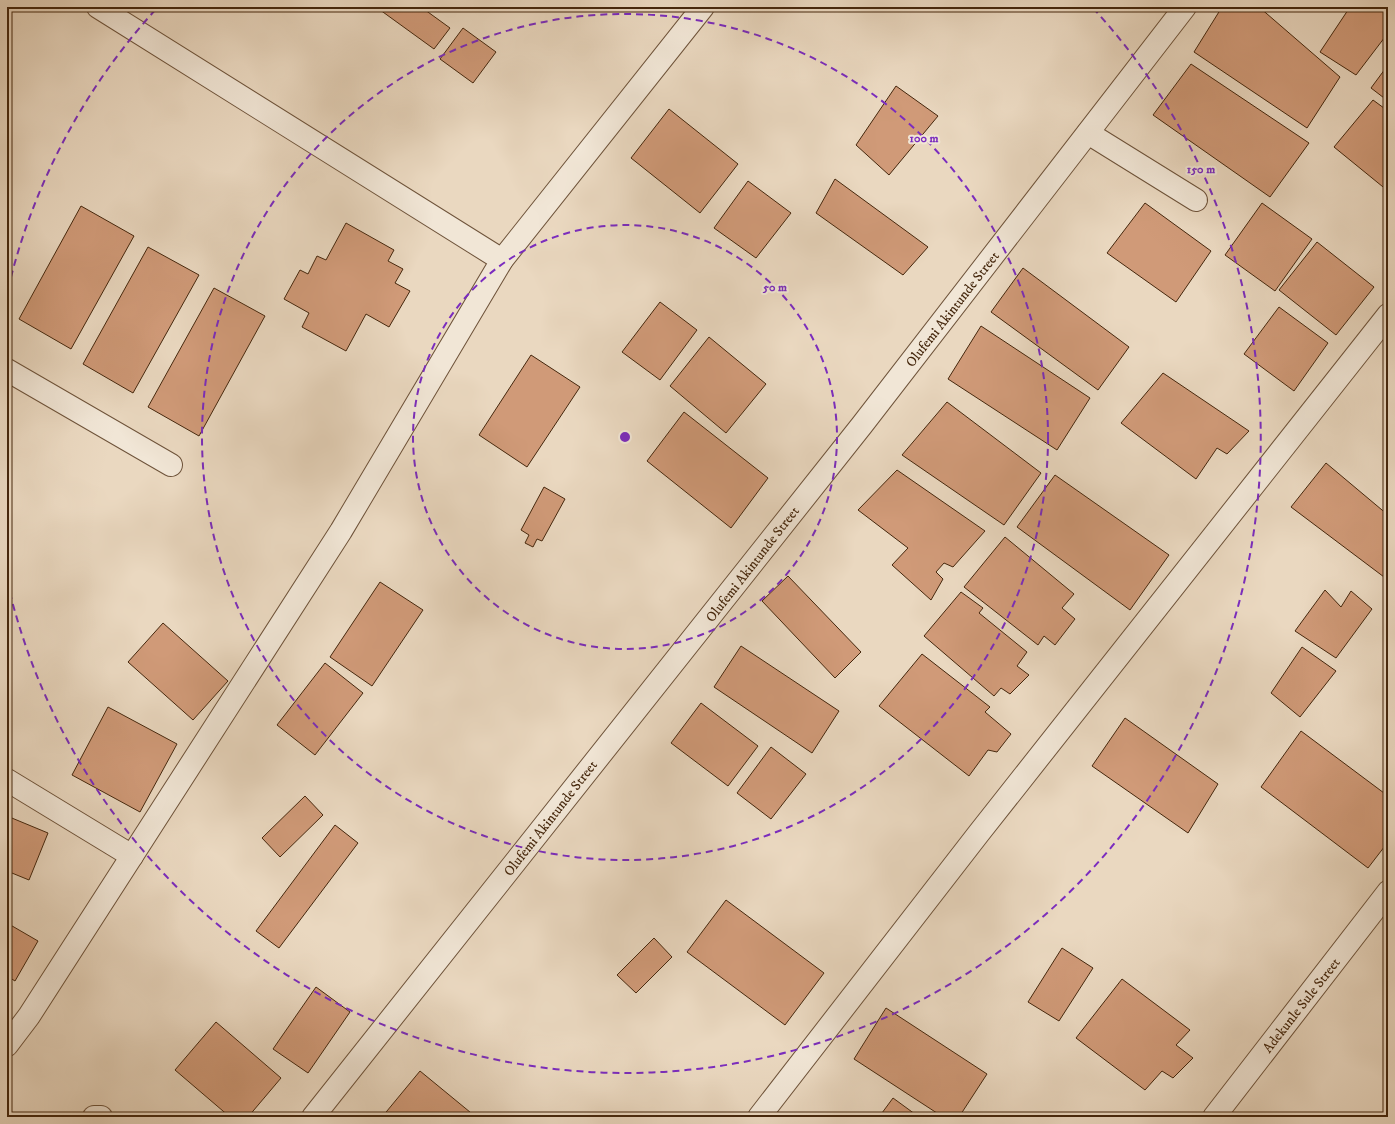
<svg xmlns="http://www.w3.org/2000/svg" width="1395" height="1124" viewBox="0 0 1395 1124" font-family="'IM FELL DW Pica',serif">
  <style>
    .building { fill: #d09a78; stroke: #45270d }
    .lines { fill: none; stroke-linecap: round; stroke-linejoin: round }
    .minor-casing { stroke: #6e533a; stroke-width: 24 }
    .minor { stroke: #f1e6d6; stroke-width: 22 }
    .ring { fill: none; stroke: #7b2cbf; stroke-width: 2; stroke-dasharray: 7 5 }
    .labels { text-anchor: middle; stroke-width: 4; stroke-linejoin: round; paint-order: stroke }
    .street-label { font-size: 14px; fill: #45270d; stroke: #f1e6d6 }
    .centre { fill: #7b2cbf; stroke: #f1e6d6; stroke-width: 2 }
    .ring-label { font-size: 12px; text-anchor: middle; font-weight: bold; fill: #7b2cbf; stroke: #f1e6d6; stroke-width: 4; stroke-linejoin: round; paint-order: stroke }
  </style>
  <rect width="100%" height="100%" fill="#ead8c0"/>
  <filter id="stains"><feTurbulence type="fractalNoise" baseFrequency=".005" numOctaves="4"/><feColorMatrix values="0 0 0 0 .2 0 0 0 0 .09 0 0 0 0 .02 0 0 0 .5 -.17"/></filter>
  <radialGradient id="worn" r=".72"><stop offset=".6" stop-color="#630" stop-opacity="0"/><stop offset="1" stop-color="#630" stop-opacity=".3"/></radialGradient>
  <g class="building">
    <polygon points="376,7 421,7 450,28 434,49"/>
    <polygon points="1222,7 1259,7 1340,77 1307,128 1194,52"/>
    <polygon points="1350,7 1388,7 1388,33 1356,75 1320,52"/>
    <polygon points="463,28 496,52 473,83 440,59"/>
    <polygon points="1191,64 1309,143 1270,197 1153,115"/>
    <polygon points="1388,65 1388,101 1371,88"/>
    <polygon points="896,86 938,116 889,175 856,145"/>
    <polygon points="1373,100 1388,111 1388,191 1334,147"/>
    <polygon points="669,109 738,164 700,213 631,158"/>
    <polygon points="835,179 928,247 903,275 816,213"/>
    <polygon points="748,181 791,213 756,258 714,228"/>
    <polygon points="1145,203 1211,251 1176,302 1107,253"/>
    <polygon points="1262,203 1312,239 1275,291 1225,255"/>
    <polygon points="81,206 134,236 71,349 19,319"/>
    <polygon points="346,223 394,250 388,261 403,269 395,283 410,291 389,327 366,314 346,351 302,327 309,313 284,299 300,270 308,274 317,256 326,260"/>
    <polygon points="1317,242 1374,287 1336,335 1279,290"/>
    <polygon points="148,247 199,275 133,393 83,364"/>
    <polygon points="1023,268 1129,347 1098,390 991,312"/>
    <polygon points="214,288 265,316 199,436 148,407"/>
    <polygon points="660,302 697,330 660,380 622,352"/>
    <polygon points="1279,307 1328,343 1294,391 1244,354"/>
    <polygon points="981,326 1090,398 1057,450 948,379"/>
    <polygon points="709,337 766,384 726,433 670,386"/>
    <polygon points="531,355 580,387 527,467 479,435"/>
    <polygon points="1163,373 1249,431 1227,454 1217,448 1196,479 1121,423"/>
    <polygon points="947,402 1041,473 1004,525 902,455"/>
    <polygon points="684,412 768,478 731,528 647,461"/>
    <polygon points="1326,463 1388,515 1388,580 1291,507"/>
    <polygon points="897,470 985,531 953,567 944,563 936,572 943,579 931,600 892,565 908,548 858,510"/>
    <polygon points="1055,475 1169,555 1130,610 1017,527"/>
    <polygon points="544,487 565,499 542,541 537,539 533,547 525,543 529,535 521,530"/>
    <polygon points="1005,537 1074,594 1062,608 1075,619 1055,645 1044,636 1038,645 964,587"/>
    <polygon points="788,576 861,652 835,678 762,601"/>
    <polygon points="380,582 423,610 372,686 330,657"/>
    <polygon points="1325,590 1341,607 1351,591 1372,609 1336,658 1295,631"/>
    <polygon points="961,592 983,608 979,613 1027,652 1017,666 1029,675 1010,694 1001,688 994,696 924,636"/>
    <polygon points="163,623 228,681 193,720 128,662"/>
    <polygon points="741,646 839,711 812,753 714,687"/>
    <polygon points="1302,647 1336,671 1300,717 1271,693"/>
    <polygon points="922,654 990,707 985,712 1011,734 997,752 988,750 969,776 879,706"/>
    <polygon points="325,663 363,693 315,755 277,725"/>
    <polygon points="701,703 758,746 728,786 671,743"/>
    <polygon points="108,707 177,744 140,812 72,775"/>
    <polygon points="1125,718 1218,784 1188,833 1092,766"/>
    <polygon points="1301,731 1388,796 1388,842 1368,868 1261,787"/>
    <polygon points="771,747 806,774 771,819 737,793"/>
    <polygon points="305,796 323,815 280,857 262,838"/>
    <polygon points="7,816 48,833 29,880 7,871"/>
    <polygon points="335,825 358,843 279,948 256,931"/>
    <polygon points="726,900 824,973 785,1025 687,952"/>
    <polygon points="7,923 38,941 15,981 7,976"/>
    <polygon points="654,938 672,957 636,993 617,975"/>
    <polygon points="1062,948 1093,968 1059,1021 1028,1002"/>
    <polygon points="1122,979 1190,1030 1176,1045 1193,1058 1173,1078 1162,1071 1145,1090 1076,1038"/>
    <polygon points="316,987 350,1012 308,1073 273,1049"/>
    <polygon points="886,1008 987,1074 959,1117 943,1117 854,1059"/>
    <polygon points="216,1022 281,1078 248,1117 230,1117 175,1070"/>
    <polygon points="420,1071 476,1117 382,1117"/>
    <polygon points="893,1098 919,1117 879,1117"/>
  </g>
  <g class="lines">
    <g class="minor-casing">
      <g id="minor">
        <polyline points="98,7 502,260"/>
        <polyline points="1088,133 1196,200"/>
        <polyline points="7,370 171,465"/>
        <polyline points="7,780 132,856"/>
        <polyline points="7,1045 29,1016 341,531 502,260 703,7"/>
        <polyline points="94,1117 101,1117"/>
        <polyline points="313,1117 862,425 1185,7"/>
        <polyline points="759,1117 979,833 1388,315"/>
        <polyline points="1214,1117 1388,892"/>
      </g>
    </g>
    <use href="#minor" class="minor"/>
  </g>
  <g class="ring">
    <circle cx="625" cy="437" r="212"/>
    <circle cx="625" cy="437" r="423"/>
    <path d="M8 289A635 635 0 0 1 157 8M1093 8A635 635 0 1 1 8 585"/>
  </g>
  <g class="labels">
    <g class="street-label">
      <text transform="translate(952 309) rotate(-52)" y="5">Olufemi Akintunde Street</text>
      <text transform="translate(752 564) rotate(-52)" y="5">Olufemi Akintunde Street</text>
      <text transform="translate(550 818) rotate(-52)" y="5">Olufemi Akintunde Street</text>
      <text transform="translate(1301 1005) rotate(-52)" y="5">Adekunle Sule Street</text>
    </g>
  </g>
  <circle cx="625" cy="437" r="6" class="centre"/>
  <g class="ring-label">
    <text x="924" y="142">100 m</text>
    <text x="1201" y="173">150 m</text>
    <text x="775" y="291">50 m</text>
  </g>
  <rect width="1395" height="1124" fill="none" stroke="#ead8c0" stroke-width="24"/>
  <rect x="8" y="8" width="1379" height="1108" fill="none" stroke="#45270d" stroke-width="2"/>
  <rect x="12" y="12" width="1371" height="1100" fill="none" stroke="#45270d"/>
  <rect width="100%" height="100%" filter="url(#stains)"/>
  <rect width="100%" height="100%" fill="url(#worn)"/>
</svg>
